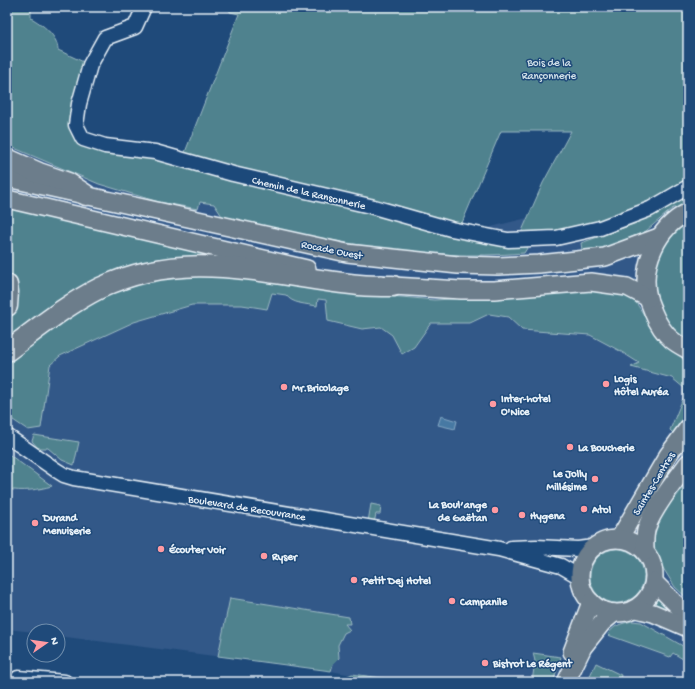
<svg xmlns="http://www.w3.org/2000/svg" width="695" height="689" viewBox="0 0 695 689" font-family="'Gochi Hand',sans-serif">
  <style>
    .built { fill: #325888 }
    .green { fill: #50828e; stroke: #9cbac3; fill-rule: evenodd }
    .water { fill: #4679a3; stroke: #87a9c5 }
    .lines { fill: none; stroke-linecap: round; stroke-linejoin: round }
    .minor-casing { stroke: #e8f1f8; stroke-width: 17 }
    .major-casing { stroke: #e8f1f8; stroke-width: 20 }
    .highway-casing { stroke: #e8f1f8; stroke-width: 23 }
    .minor { stroke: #1f4a7a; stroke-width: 14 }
    .major { stroke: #6c7d8b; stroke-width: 17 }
    .highway { stroke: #6c7d8b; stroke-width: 20 }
    .poi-dot { fill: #ff9aa2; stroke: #1f4a7a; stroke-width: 1.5 }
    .labels { text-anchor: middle; stroke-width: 3; stroke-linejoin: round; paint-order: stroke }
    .park-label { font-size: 11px; fill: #d1e0e8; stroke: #1f4a7a }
    .street-label { font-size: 11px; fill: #e8f1f8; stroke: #1f4a7a }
    .poi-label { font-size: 11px; font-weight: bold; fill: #e8f1f8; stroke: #1f4a7a; text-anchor: start }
  </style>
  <rect width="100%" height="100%" fill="#1f4a7a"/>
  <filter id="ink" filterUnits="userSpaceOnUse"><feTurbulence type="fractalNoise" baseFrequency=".025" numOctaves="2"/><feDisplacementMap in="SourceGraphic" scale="8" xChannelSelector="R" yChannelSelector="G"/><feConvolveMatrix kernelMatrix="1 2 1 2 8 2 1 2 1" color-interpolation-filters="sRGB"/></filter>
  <g filter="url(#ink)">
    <polygon class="built" points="7,120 54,144 471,232 688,178 688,682 389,682 331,671 58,636 58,631 34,631 34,632 7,629"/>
    <g class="green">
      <path d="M7,7H31V18C42,24 58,36 58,50L90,65L79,104L83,139L182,160L239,14L230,12L229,7H688V187L650,209L529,245L524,253C422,262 321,240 222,216L214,204L200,202L198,209L159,202L99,184L7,145ZM501,131H571L543,183L518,240L459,230Z"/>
      <polygon points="688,194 688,207 673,208 646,231 603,250 582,250 581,243 634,224"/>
      <polygon points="7,204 222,256 221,260 179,259 7,342 7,322 10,316 13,284 7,265"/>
      <polygon points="688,222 688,343 677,335 658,308 653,276 656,260 663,246 673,233"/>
      <path d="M207,271L379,295L434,300L488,297L583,289L625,292L637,304L660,340L681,357L688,365V410L673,433L670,430L683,398L684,388L672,378L631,367L639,363L620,351L590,335L522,330L508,317L489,314L470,323H431L414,347L402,354L392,335L381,327L362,329L328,321L326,300L318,299L317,306C307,304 292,304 286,295L272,293L267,309L242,305H192L134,322L60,356L50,365L41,428L28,430L7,416V358L59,318L140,278Z"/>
      <polygon points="34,435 79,442 74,465 62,460 48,448 38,448 32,441"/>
      <path d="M7,453L52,486C37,490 23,492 7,489Z"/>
      <polygon points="688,481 688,599 675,587 656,557 651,546 651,534 661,512 676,497"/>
      <polygon points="371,504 381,506 380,514 376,514 374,523 368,522"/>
      <circle cx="617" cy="576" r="27"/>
      <polygon points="656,592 684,616 649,605"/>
      <polygon points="230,598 349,617 350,624 345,624 350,630 344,633 338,645 339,658 333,664 331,671 218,656"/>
      <path d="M632,621L641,622L688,649V662L673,653L670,657L608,635C613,625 621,624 632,621Z"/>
      <polygon points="533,653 561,657 553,682 532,682 535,661"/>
      <polygon points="596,663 621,675 620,682 587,682"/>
      <polygon points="352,674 411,682 344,682 344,678"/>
    </g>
    <polygon class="water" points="441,416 457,421 455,429 438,425"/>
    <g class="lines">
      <g class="minor-casing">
        <g id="minor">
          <polyline points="144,7 135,27 105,38 90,65 79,104 76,125 83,139 105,146 155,152 233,174 370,206 451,229 508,240 556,238 600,228 650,209 688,187"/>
          <polyline points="7,436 56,470 64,475 74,478 499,549 561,566 580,577"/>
          <polyline points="511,548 536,547 578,549 594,547"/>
          <polyline points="18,678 65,682"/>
        </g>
      </g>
      <g class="major-casing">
        <g id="major">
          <polyline points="7,178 347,253 458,265 498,266 539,264 605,257 659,237"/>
          <polyline points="7,199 307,269"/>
          <path d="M688,212C658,227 640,264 648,298C649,303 652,308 653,312C657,322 664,333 672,340C677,344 683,347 688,350"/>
          <polyline points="380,284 393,286 461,290 494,290 591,282 627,287 648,298"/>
          <polyline points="619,539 668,455 688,428"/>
          <circle cx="617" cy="576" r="37"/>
          <path d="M645,552C645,543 644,535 647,527C653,508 676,480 688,463"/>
          <polyline points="654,582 688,616"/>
          <polyline points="636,609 653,613 688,628"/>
          <polyline points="572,652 591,602"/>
          <polyline points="566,682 583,647 602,623 614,613"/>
        </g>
      </g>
      <g class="highway-casing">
        <g id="highway">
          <polyline points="7,159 39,173 68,183 86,195"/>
          <polyline points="7,285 8,292 7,306"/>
          <path d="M7,351C37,329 66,305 100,288C188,246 269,276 359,285C370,286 382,286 393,286"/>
        </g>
      </g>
      <use href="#minor" class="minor"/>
      <use href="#major" class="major"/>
      <use href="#highway" class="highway"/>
    </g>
  </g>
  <g class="poi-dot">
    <circle cx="606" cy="384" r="4"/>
    <circle cx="284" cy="387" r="4"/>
    <circle cx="493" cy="404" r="4"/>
    <circle cx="570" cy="447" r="4"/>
    <circle cx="595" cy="479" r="4"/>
    <circle cx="584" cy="509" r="4"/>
    <circle cx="495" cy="510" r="4"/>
    <circle cx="522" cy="515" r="4"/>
    <circle cx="35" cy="523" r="4"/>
    <circle cx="161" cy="549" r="4"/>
    <circle cx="264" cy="556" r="4"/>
    <circle cx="354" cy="580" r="4"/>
    <circle cx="452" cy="601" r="4"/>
    <circle cx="485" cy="663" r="4"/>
  </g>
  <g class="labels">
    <g class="park-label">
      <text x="549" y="66">Bois de la<tspan x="549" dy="13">Rançonnerie</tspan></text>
    </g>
    <g class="street-label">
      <text transform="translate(309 192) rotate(13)" y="4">Chemin de la Ransonnerie</text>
      <text transform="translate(332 249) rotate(11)" y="4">Rocade Ouest</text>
      <text transform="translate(653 483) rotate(-59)" y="4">Saintes-Centres</text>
      <text transform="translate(247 507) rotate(9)" y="4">Boulevard de Recouvrance</text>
    </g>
    <g class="poi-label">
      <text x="614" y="382">Logis<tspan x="614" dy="13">Hôtel Auréa</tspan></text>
      <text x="292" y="391">Mr.Bricolage</text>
      <text x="501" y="402">Inter-hotel<tspan x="501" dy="13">O'Nice</tspan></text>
      <text x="578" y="451">La Boucherie</text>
      <text x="587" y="477" text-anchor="end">Le Jolly<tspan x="587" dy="13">Millésime</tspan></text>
      <text x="487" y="508" text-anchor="end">La Boul’ange<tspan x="487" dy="13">de Gaëtan</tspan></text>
      <text x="592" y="513">Atol</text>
      <text x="530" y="519">Hygena</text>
      <text x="43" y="521">Durand<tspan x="43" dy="13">Menuiserie</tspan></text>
      <text x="169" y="553">Écouter Voir</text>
      <text x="272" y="560">Ryser</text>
      <text x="362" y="584">Petit Dej Hotel</text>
      <text x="460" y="605">Campanile</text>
      <text x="493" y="667">Bistrot Le Régent</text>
    </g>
  </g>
  <rect width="695" height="689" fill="none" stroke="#1f4a7a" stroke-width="24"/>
  <rect x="12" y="12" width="671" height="665" fill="none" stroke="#e8f1f8" stroke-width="1.5" filter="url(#ink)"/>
  <g transform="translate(46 643) rotate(77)"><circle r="19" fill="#1f4a7a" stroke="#6f8dac"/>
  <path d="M0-3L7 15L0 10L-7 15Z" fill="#ff9aa2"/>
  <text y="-6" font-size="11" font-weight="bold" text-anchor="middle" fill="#e8f1f8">N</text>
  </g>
</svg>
